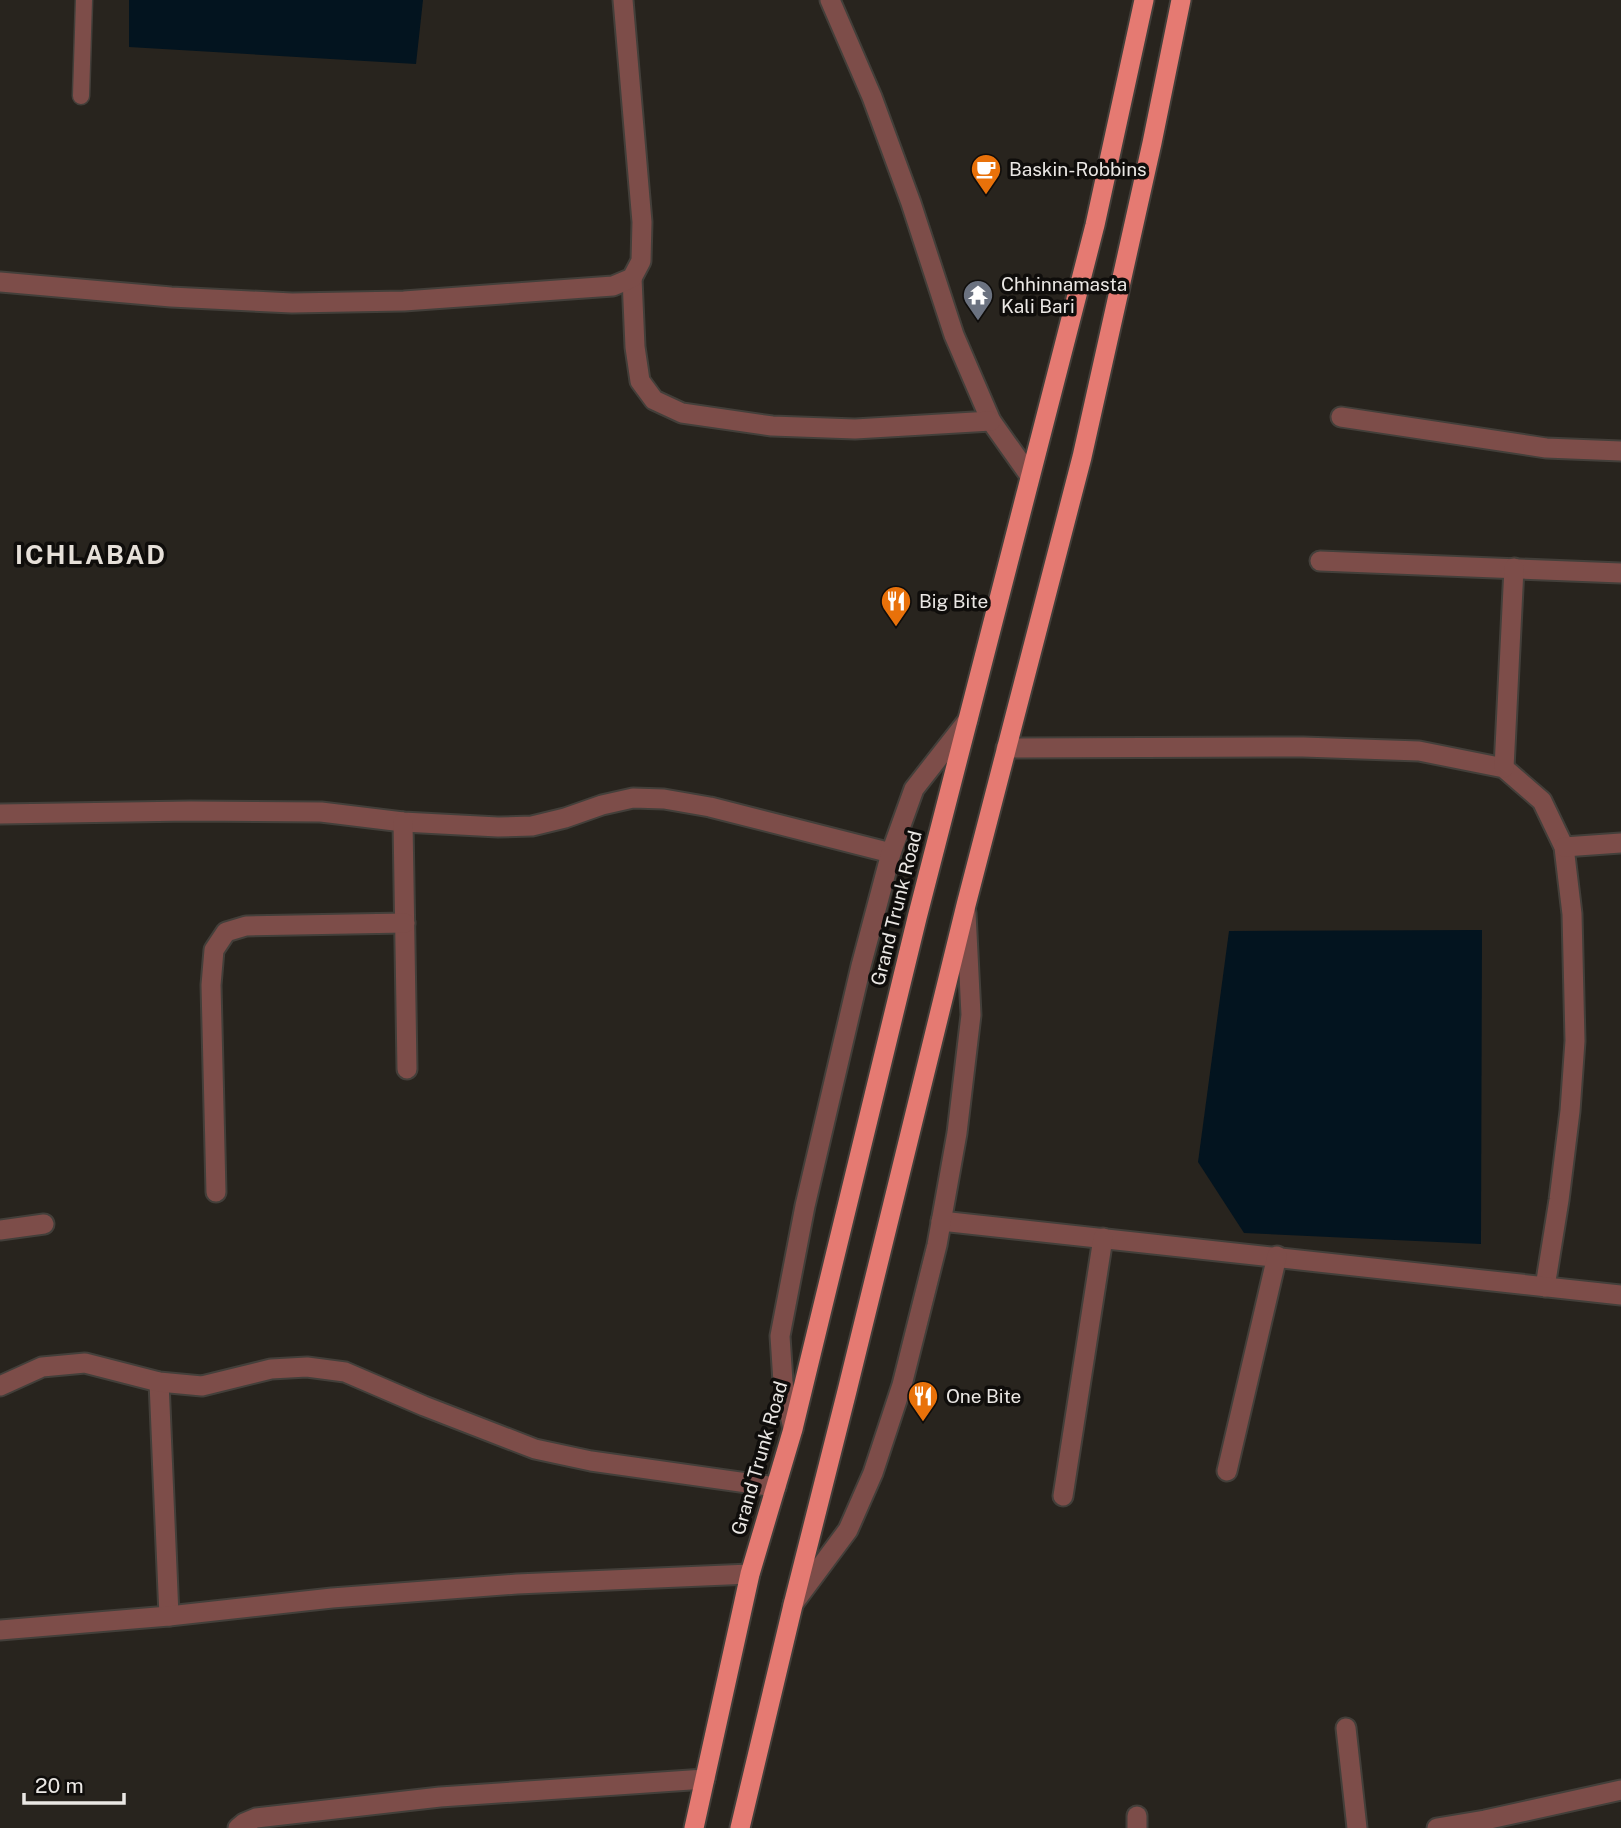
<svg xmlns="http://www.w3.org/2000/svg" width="1621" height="1828" viewBox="0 0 1621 1828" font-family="'Public Sans',sans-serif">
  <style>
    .water { fill: #03141f }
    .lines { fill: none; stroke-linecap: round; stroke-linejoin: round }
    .service-casing { stroke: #433f3a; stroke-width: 19 }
    .minor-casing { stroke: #433f3a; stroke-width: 23 }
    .tertiary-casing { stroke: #433f3a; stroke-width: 23 }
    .trunk-casing { stroke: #433f3a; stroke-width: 23 }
    .service { stroke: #7d4d49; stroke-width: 16 }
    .minor { stroke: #7d4d49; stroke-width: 19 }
    .tertiary { stroke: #7d4d49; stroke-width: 19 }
    .trunk { stroke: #e57a72; stroke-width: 19 }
    .labels { text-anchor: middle; stroke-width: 7; stroke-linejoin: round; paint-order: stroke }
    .poi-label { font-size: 19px; fill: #eae7e4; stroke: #0f0d0b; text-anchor: start }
    .street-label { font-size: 19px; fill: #eae7e4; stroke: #0f0d0b }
    .district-label { font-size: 26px; font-weight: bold; letter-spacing: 2px; fill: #e6e0d9; stroke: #0f0d0b }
  </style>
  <rect width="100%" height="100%" fill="#28241e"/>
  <g class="water">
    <polygon points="129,0 423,0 416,64 129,47"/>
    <polygon points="1482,930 1481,1244 1244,1233 1198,1162 1229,931"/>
  </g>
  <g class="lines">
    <g class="service-casing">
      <polyline id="service" points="81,96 84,0"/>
    </g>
    <g class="minor-casing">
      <g id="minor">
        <polyline points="830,0 872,97 911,203 954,335 991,421 1030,476"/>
        <polyline points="632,278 635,347 640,381 654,400 682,413 772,426 855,429 991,421"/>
        <polyline points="0,282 171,297 292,303 404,301 613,286 632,278 641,261 642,222 623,0"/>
        <polyline points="1341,417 1546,448 1621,451"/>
        <polyline points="1320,561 1621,573"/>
        <polyline points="1006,748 1303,747 1419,751 1504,768 1542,801 1564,847 1572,914 1575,1041 1570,1111 1559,1200 1545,1287"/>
        <polyline points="1504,768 1514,568"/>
        <polyline points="0,814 190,811 321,812 403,822 498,827 532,826 565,818 602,805 633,798 664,799 710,807 891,853"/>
        <polyline points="403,822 407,1069"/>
        <polyline points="1564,847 1621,843"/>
        <polyline points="216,1192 211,985 214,950 226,932 246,926 405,923"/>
        <polyline points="941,1221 1621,1295"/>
        <polyline points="0,1230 44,1224"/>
        <polyline points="159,1382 169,1616"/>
        <polyline points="0,1386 42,1367 85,1363 159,1382 202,1386 271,1369 307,1367 345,1372 424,1406 535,1449 591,1461 776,1487"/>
        <polyline points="1227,1471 1277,1256"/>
        <polyline points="1063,1496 1103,1238"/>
        <polyline points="0,1630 169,1616 332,1598 517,1584 750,1574"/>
        <polyline points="1346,1728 1357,1828"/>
        <polyline points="238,1828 244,1823 256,1818 440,1797 705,1779"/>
        <polyline points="1137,1828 1137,1816"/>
        <polyline points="1437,1828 1485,1820 1621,1790"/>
      </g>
    </g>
    <g class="tertiary-casing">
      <g id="tertiary">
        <polyline points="793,1429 783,1382 780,1336 805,1206 861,966 891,853 914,789 968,720"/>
        <polyline points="793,1604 848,1530 873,1473 902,1385 937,1245 957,1133 971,1015 966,913"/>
      </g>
    </g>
    <g class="trunk-casing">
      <g id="trunk">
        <polyline points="694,1828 750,1574 793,1429 917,918 1095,225 1144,0"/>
        <polyline points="740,1828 793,1605 847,1391 966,905 1082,457 1152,143 1181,0"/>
      </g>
    </g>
    <use href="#service" class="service"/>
    <use href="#minor" class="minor"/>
    <use href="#tertiary" class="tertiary"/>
    <use href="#trunk" class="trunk"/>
  </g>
  <defs>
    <g id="cafe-pin" transform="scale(1.575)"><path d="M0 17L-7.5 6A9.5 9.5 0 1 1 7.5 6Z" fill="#e8710a" stroke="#0f0d0b"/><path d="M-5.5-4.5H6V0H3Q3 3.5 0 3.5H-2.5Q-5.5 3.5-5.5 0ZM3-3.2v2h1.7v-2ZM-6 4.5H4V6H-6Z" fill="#fff"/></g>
    <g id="temple-pin" transform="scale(1.575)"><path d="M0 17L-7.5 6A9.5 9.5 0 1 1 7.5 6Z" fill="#6b7280" stroke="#0f0d0b"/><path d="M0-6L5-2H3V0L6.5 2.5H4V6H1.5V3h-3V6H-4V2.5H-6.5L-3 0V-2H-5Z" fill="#fff"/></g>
    <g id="restaurant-pin" transform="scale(1.575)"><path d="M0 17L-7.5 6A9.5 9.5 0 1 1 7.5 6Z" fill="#e8710a" stroke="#0f0d0b"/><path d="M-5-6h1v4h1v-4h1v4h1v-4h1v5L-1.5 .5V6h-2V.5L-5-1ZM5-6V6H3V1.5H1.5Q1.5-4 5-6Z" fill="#fff"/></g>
  </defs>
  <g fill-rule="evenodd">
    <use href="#cafe-pin" x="986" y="169"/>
    <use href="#temple-pin" x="978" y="295"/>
    <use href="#restaurant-pin" x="896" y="601"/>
    <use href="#restaurant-pin" x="923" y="1396"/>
  </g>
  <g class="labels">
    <g class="poi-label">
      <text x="1009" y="176">Baskin-Robbins</text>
      <text x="1001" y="291">Chhinnamasta<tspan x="1001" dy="22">Kali Bari</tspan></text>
      <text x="919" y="608">Big Bite</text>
      <text x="946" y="1403">One Bite</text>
    </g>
    <g class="street-label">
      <text transform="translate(896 908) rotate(-76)" y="7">Grand Trunk Road</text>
      <text transform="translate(759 1458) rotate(-74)" y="7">Grand Trunk Road</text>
    </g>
    <g class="district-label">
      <text x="91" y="564">ICHLABAD</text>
    </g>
  </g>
  <path d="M24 1793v10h100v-10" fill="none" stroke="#eae7e4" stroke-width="3.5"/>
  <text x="35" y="1793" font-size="21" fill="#eae7e4" stroke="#0f0d0b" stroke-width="5" paint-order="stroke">20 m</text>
</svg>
